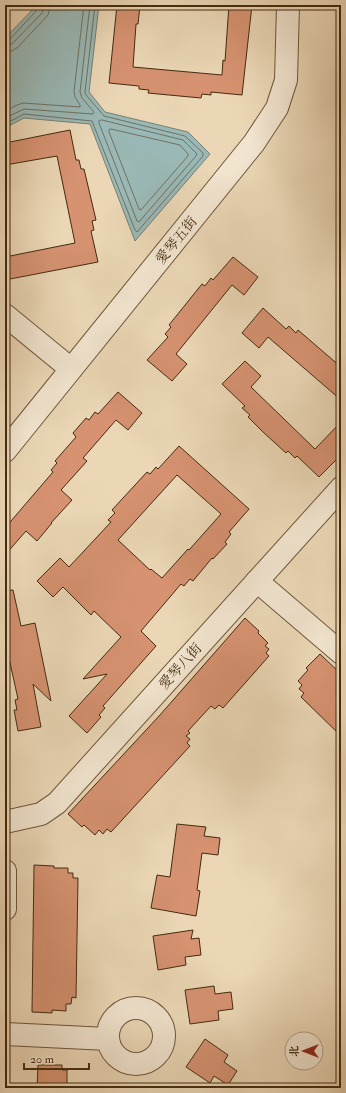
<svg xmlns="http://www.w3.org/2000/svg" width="346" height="1093" viewBox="0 0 346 1093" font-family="'IM FELL Double Pica','Noto Serif SC',serif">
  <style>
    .water { fill: #9ab8b5; stroke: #788073 }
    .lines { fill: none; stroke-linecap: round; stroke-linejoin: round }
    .shore { stroke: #6f7262; stroke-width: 1 }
    .building { fill: #d69271; stroke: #442b0f; fill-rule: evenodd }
    .minor-casing { stroke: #6e5639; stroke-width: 24 }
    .minor { stroke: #f2e5d0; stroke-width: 22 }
    .labels { text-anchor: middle; stroke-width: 3.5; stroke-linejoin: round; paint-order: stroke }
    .street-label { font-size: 14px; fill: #442b0f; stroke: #f2e5d0 }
  </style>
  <rect width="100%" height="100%" fill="#ebd7b6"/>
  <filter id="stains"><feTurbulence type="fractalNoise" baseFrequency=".005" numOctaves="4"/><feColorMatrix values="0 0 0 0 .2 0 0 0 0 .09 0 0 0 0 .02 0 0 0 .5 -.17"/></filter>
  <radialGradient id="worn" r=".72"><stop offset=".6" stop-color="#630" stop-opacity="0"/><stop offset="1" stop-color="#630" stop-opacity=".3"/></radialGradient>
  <polygon class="water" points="37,5 99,5 89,92 105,112 188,132 210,154 135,241 90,124 24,118 5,128 5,38"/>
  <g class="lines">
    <g class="shore">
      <polyline points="5,41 10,39 38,9 40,5"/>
      <polyline points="5,46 9,45 13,43 42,13 45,5"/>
      <polyline points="5,52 12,51 18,47 48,15 51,5"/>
      <polyline points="5,111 17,105 23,103 80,107 80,105 75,97 74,91 84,5"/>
      <polyline points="5,118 24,109 93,114 94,112 82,98 80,92 90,5"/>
      <polygon points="102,120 183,140 197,154 196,156 139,222 137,221 99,123 99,121"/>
      <polyline points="5,124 24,114 92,121 135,230 137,232 203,156 203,153 185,136 104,116 86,95 85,92 95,5"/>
      <polygon points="111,129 180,145 188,154 188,156 141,210 139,209 109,132 109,130"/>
    </g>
  </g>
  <g class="building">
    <polygon points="117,5 140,5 138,24 136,24 133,67 222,75 223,60 225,61 229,5 252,5 242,95 211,92 211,95 202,94 201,98 169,95 148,93 149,90 139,89 139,86 109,83"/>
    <polygon points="70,130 76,160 79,160 81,169 84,169 96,220 92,221 94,230 91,231 98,262 5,280 5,257 75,243 57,156 5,165 5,143"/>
    <polygon points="233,257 258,277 244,295 232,285 176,354 187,364 172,381 147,360 168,337 165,334 171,327 169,325 202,284 205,286 211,278 213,280"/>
    <polygon points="263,308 286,329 289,326 296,333 298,330 341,367 341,400 268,337 259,348 242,333"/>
    <polygon points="245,361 261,376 251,387 315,449 341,422 341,455 319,477 297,456 295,458 288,451 286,453 263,432 248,417 250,415 242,408 245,406 222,384"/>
    <polygon points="118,392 142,413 128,430 116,420 83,458 87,461 61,490 72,500 51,523 52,523 37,541 26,531 5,555 5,528 53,472 51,470 57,463 55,461 76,437 73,433 86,418 89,420 95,412 98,414"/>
    <path d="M179,446L249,509L229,532L231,534L225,542L227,544L213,559L212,558L193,581L190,579L184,586L181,584L141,631L156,646L103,706L105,708L99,715L101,717L87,733L69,716L107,674L83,679L121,637L94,611L91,615L63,587L53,597L37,581L60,558L69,567L111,522L108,520L115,513L112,510L147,472L150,474L156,467L158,469ZM177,475L221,514L189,550L188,549L162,578L151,569L150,570L118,540Z"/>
    <polygon points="13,590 21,626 35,623 51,701 33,684 41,727 18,731 14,710 17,710 15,700 18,699 5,640 5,591"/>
    <polygon points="245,618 259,631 258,633 268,643 265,646 269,649 266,653 269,656 223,708 219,705 215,709 211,706 188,731 190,733 186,736 190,739 187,743 190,746 111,832 107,829 103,834 99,830 95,835 84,825 82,827 68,814 160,715"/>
    <polygon points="320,654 341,674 341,736 301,697 304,693 299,689 302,685 298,681 308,670 306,668"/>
    <polygon points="177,824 206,827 204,836 220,838 218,855 202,853 197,890 200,891 196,916 151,908 157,875 170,877"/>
    <polygon points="34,865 54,866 54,868 68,868 68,873 73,873 73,878 78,878 76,998 72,997 71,1004 66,1004 66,1011 52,1010 52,1013 32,1012"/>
    <polygon points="193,930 191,939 199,938 201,955 185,957 186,965 158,970 153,936"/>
    <polygon points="214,986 215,994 231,992 233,1009 218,1011 219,1020 190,1024 185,990"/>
    <polygon points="205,1039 228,1055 224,1062 237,1071 228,1085 214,1076 210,1083 186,1067"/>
    <polygon points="38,1065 62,1065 62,1070 67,1070 67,1088 37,1088"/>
  </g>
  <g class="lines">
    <g class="minor-casing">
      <g id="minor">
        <polyline points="5,315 71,369"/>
        <polyline points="5,451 254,143 277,108 286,80 288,5"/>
        <polyline points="257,581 341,653"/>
        <polyline points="5,822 41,814 57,803 341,488"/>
        <polyline points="5,871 5,909"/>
        <circle cx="136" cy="1036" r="28"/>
        <polyline points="5,1034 108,1039"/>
      </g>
    </g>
    <use href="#minor" class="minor"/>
  </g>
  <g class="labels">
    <g class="street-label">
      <text transform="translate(176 240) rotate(-51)" y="5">愛琴五街</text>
      <text transform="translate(180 666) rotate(-48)" y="5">愛琴八街</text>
    </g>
  </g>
  <rect width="346" height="1093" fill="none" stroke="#ebd7b6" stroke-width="20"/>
  <rect x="6" y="6" width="334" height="1081" fill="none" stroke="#442b0f" stroke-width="2"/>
  <rect x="10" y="10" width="326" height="1073" fill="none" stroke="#442b0f"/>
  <g transform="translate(304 1051) rotate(270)"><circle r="19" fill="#f2e5d0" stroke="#ac9b83"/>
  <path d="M0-3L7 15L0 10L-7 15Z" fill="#8f2418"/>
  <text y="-6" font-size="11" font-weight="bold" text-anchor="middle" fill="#442b0f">北</text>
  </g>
  <path d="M24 1063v6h65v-6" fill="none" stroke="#442b0f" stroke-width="2"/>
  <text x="30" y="1063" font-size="12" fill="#442b0f" stroke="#f2e5d0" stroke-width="3" paint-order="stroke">20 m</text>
  <rect width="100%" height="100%" filter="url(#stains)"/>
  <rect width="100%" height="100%" fill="url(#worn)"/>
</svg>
